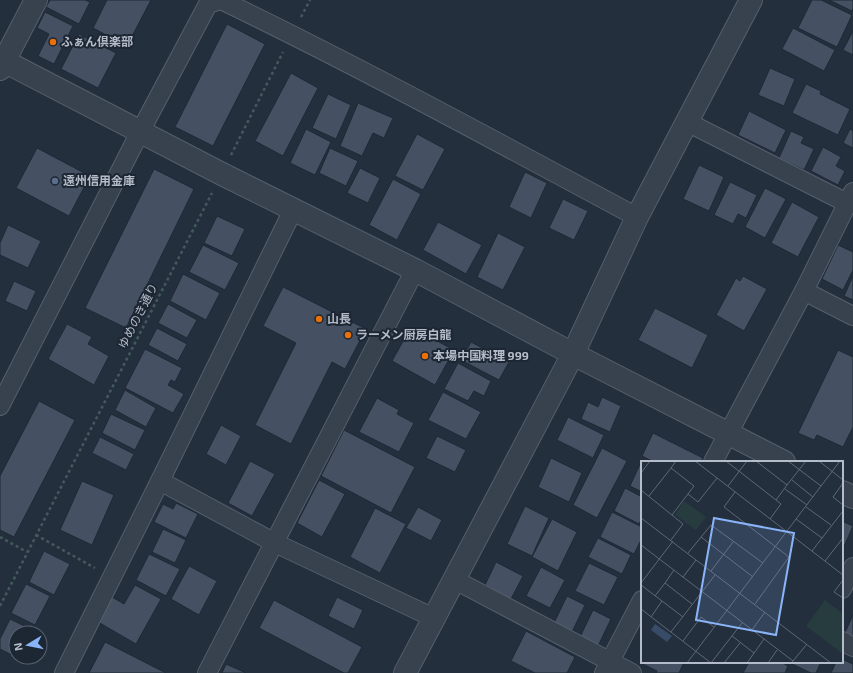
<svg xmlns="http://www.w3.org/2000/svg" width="853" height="673" viewBox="0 0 853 673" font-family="'Exo 2','Noto Sans JP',sans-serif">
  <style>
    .building { fill: #455162; stroke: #1f2835 }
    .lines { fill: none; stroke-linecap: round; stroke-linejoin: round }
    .minor-casing { stroke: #565f6c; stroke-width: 20 }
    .tertiary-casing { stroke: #565f6c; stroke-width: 24 }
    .path { stroke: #44595c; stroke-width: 2.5; stroke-dasharray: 3 3; stroke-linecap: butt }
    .minor { stroke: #38414e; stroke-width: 18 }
    .tertiary { stroke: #38414e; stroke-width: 22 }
    .food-dot { fill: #e8710a; stroke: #1d2633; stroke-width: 1.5 }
    .service-dot { fill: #5c6f8a; stroke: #1d2633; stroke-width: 1.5 }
    .labels { text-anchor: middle; stroke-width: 4; stroke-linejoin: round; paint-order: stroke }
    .poi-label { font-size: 12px; font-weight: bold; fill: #b4bcc9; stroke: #1d2633; text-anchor: start }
    .street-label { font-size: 12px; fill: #b4bcc9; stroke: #1d2633 }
    .inset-road { fill: none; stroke: #5e6776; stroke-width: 1 }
    .view { fill: #8ab4f8; fill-opacity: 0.15; stroke: #8ab4f8; stroke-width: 2 }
    .inset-edge { fill: none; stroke: #b4bcc9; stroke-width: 2 }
  </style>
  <rect width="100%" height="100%" fill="#242f3e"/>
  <g class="building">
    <polygon points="50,0 85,0 90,2 79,24 46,7"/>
    <polygon points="107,0 151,0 127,46 93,28"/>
    <polygon points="812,0 821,0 852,15 837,47 798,28"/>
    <polygon points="829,0 853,0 853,8 852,11"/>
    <polygon points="45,12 73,26 54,64 38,56 49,34 37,28"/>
    <polygon points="227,24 265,44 213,146 175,127"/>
    <polygon points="793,28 835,50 824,71 782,49"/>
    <polygon points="853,31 853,55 843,50"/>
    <polygon points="79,34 116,53 98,88 61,69"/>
    <polygon points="770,68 795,79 784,106 758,95"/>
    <polygon points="291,73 318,88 283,156 255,141"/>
    <polygon points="806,84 821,91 820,94 850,109 838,135 792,113"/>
    <polygon points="328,94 351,105 336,139 312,128"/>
    <polygon points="358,103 393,118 384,138 373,133 362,156 340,146"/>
    <polygon points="749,111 786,130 775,153 738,135"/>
    <polygon points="306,129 331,142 315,175 290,163"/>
    <polygon points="850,129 853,131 853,148 843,143"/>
    <polygon points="791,131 804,137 801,143 814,149 804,170 779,158"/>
    <polygon points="417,134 445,149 423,190 395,176"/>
    <polygon points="823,147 841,157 836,166 845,171 838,185 811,171"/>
    <polygon points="37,148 90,176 69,216 16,188"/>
    <polygon points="330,148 358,161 346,186 319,173"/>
    <polygon points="699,165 724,177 709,211 683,199"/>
    <polygon points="360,168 380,178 368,203 347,193"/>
    <polygon points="154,169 194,189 126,328 85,308"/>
    <polygon points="525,172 547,183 531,218 509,207"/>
    <polygon points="393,179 421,194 397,240 369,225"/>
    <polygon points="730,182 757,195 746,218 738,214 733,224 714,215"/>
    <polygon points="765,188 786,199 765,238 745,227"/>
    <polygon points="563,199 588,211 574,240 549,228"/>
    <polygon points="792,202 819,217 798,257 771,243"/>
    <polygon points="217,216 245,229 232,256 204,243"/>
    <polygon points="438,222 482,245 466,274 423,250"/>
    <polygon points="8,225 41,241 28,268 0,255 0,243"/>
    <polygon points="498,233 525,247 503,290 477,277"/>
    <polygon points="203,245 239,263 225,290 189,272"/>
    <polygon points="838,245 853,252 853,270 843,290 822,279"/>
    <polygon points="183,274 220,293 206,320 170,301"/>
    <polygon points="743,276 767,289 744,331 716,315 736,278 740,281"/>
    <polygon points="853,276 853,300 844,296"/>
    <polygon points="14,281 36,291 27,311 5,301"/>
    <polygon points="283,287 366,329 345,369 332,362 291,444 255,425 296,343 263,326"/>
    <polygon points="168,304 197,320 187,338 158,323"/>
    <polygon points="655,308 708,335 692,368 638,340"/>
    <polygon points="67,324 92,337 88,344 109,356 94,385 48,359"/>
    <polygon points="411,327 454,350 435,385 392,361"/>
    <polygon points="157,328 187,344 178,361 148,345"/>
    <polygon points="471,342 509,362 499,380 461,360"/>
    <polygon points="145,349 182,368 175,382 171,380 168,385 184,394 173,413 125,388"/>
    <polygon points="838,350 853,357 853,427 843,447 817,435 814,440 798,433"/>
    <polygon points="458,363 491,381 484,396 474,391 468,401 444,389"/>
    <polygon points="125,390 156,408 146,427 115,410"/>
    <polygon points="443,392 481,412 466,439 428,420"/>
    <polygon points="602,397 621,406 610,432 581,419 588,402 598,407"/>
    <polygon points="377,398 399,410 397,414 414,423 399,452 359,432"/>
    <polygon points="39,401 75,420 14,537 0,530 0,476"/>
    <polygon points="111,414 145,430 135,450 102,433"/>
    <polygon points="568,417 604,435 593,458 557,440"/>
    <polygon points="221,425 241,436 226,465 206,454"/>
    <polygon points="344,430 415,467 391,513 321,476"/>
    <polygon points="653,433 703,458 701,462 654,462 642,456"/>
    <polygon points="437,436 466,450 455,472 426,458"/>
    <polygon points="100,437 134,454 126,470 92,453"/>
    <polygon points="602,448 627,461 597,518 573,505"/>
    <polygon points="551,458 582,473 569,502 538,487"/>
    <polygon points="250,461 275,474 252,516 228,503"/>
    <polygon points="641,462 642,462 642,492 630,486"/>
    <polygon points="319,480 345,494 322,537 297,523"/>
    <polygon points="82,481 114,495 92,545 60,530"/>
    <polygon points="625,488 642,497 642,518 639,524 614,511"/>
    <polygon points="176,503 198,514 186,538 154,522 163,504 173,509"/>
    <polygon points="525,506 549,518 532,556 507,544"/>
    <polygon points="418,507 442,520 431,541 406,528"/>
    <polygon points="375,508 406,524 380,573 350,557"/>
    <polygon points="612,512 642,527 642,538 634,554 600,537"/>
    <polygon points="552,519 577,532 558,571 532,557"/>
    <polygon points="842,521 853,526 843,549 842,548"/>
    <polygon points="163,529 186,540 175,563 152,552"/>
    <polygon points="598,538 631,555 622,574 588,557"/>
    <polygon points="44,551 70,564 54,595 29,582"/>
    <polygon points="149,554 180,569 166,596 136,580"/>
    <polygon points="496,562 523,576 511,599 485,585"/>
    <polygon points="589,563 618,577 604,605 575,591"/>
    <polygon points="189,566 217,581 199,615 171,599"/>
    <polygon points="541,567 565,580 550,608 526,596"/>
    <polygon points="26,584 50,596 35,625 11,613"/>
    <polygon points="135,585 161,599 136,644 98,622 112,597 124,604"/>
    <polygon points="567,596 585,605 572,632 554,623"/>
    <polygon points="337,597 363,610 354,629 328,616"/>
    <polygon points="274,600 362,647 348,673 344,673 259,628"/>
    <polygon points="593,610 611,619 598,646 580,637"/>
    <polygon points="853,615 853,641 843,637"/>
    <polygon points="10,619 39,633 16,633 16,657 0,649 0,639"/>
    <polygon points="526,631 575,657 567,673 535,673 511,661"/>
    <polygon points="105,642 166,673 89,673"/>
    <polygon points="17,657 31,657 28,663"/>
    <polygon points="842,659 853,664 853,673 831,673 836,662 842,662"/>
    <polygon points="642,660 642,662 684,662 679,673 656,673 657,671 641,663"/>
    <polygon points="749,662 781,662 788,666 785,673 743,673"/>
    <polygon points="788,662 821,662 816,673 811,673"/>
    <polygon points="226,664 246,673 222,673"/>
  </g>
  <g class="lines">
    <g class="minor-casing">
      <g id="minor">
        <polyline points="687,122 847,203"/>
        <polyline points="804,291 853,316"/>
        <path d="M0,406L140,132L208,4L221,0C362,68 499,143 637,217"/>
        <polyline points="713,462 804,291 853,192"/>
        <polyline points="160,481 275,543 434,618"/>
        <polyline points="455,580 632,673"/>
        <polyline points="842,589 853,567"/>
        <polyline points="842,641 853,647"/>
        <polyline points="64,673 160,481 293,210"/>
        <polyline points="207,673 415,270"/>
        <polyline points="604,673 642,600"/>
      </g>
    </g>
    <g class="tertiary-casing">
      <g id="tertiary">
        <polyline points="0,59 222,174 415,270 573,354 784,462"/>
        <polyline points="0,69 36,0"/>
        <polyline points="842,492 853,497"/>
        <polyline points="405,673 573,354 637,217 751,0"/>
      </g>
    </g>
    <g class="path">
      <polyline points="301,17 310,0"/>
      <polyline points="231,155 283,52"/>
      <polyline points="36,535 95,568"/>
      <polyline points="0,537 27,552"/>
      <polyline points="0,606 212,193"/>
    </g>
    <use href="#minor" class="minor"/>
    <use href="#tertiary" class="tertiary"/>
  </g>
  <g class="food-dot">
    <circle cx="53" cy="42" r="4"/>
    <circle cx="319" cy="319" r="4"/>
    <circle cx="348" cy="335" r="4"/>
    <circle cx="425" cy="356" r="4"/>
  </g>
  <circle class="service-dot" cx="55" cy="181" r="4"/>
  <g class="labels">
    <g class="poi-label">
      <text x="61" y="46">ふぁん倶楽部</text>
      <text x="63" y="185">遠州信用金庫</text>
      <text x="327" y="323">山長</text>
      <text x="356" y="339">ラーメン厨房白龍</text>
      <text x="433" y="360">本場中国料理 999</text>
    </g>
    <g class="street-label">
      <text transform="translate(138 316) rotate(-63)" y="4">ゆめのき通り</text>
    </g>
  </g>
  <g transform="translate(641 461)">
    <rect width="202" height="202" fill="#242f3e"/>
    <path d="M43,40L65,56L55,69L34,54ZM184,139L202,153V193L165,165Z" fill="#263c3f"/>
    <path d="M14,163L31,175L26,181L10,169Z" fill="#394c67"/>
    <path class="inset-road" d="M54,0L202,114M85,0L135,39L146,24M115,0L146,24L165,0M147,0L180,25M178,0L202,19M0,12L9,0M151,19L172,36M202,22L192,36L202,44M87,25L106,0M144,28L166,44M0,29L42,63L30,79M94,31L83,46L148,96L114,143M47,33L57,41L76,17M8,35L30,7M165,46L190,64M31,54L53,25L30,7L35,0M0,57L190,202M129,58L140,43L135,39M155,58L181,77M60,76L112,116M0,84L152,200L151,202M171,90L202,50M47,92L70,64L122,102M184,100L202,77M70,110L92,81M42,116L55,99M202,119L193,131L202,137M0,122L32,80M24,122L33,109M0,124L42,156M14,135L24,122L51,143M0,148L70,202M10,156L21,140M111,169L124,151M30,171L74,114M91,175L113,192M42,180L60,156L73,166M152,200L166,183M46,202L199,0M70,202L101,162M83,202L99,182M106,202L123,178M127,202L136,189"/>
    <path class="view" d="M73,57L153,72L135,174L55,159Z"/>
    <rect width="202" height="202" class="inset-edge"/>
  </g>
  <g transform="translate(28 645) rotate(260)"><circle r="19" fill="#1d2633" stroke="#59626f"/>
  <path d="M0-3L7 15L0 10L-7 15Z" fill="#8ab4f8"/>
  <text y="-6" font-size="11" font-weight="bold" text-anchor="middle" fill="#b4bcc9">N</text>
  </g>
</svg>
